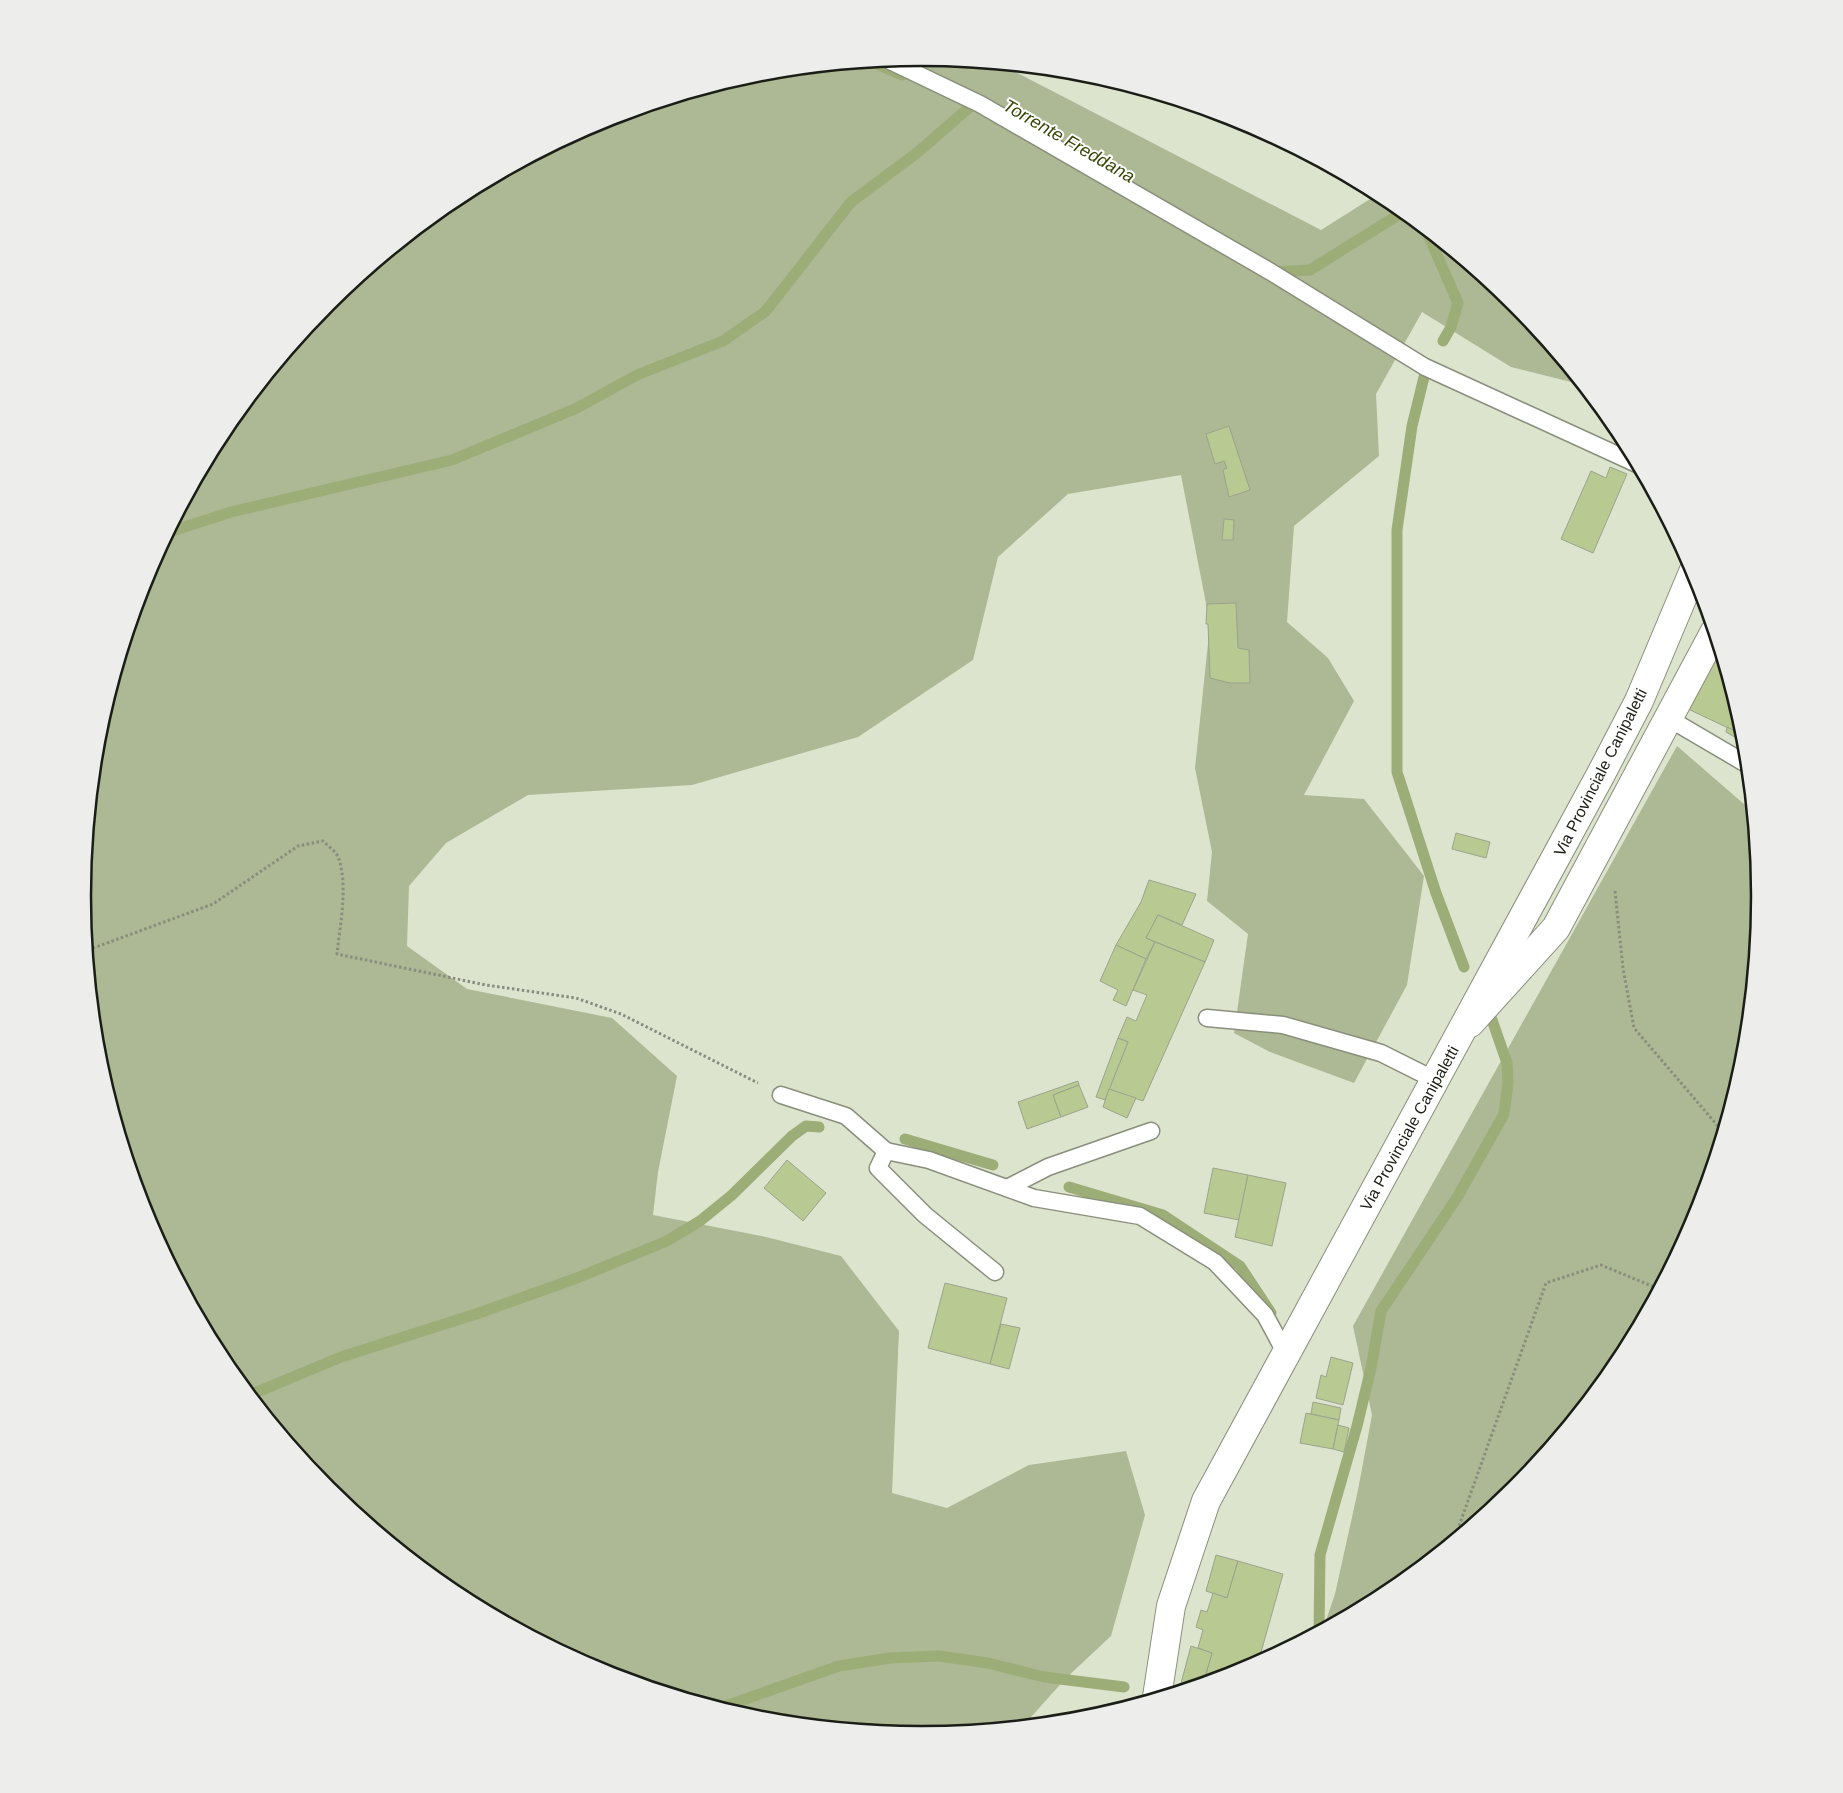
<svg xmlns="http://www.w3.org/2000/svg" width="1843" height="1793" viewBox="0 0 1843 1793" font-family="Arial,sans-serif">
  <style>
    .green { fill: #adb894 }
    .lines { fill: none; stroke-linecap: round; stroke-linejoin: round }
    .stream { stroke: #9dad77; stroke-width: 11 }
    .building { fill: #b8c991; stroke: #9ca38e }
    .service-casing { stroke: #898f7b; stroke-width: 19 }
    .minor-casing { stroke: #898f7b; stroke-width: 30 }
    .secondary-casing { stroke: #898f7b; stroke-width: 30 }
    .path { stroke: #888d7d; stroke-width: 3; stroke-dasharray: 2.5 2.5; stroke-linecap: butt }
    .service { stroke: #fff; stroke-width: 16 }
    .minor { stroke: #fff; stroke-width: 28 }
    .secondary { stroke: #fff; stroke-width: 28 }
    .labels { text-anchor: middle; stroke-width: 4; stroke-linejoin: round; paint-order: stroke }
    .street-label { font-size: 16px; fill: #1b1e16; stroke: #fff }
    .water-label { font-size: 18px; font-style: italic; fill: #384606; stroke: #fff }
    .rim { fill: none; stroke: #1b1e16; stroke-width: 2.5 }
  </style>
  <rect width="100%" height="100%" fill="#dde4ce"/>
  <g class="green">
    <polygon points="922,58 1002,65 1321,230 1378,194 1388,199 1515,303 1580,382 1579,384 1511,367 1422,312 1376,394 1379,456 1294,526 1287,622 1328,658 1354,701 1304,795 1364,799 1424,876 1407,985 1354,1083 1270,1052 1234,1033 1248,934 1207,901 1212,852 1195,768 1210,624 1181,475 1068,494 998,557 973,660 858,737 692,785 528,795 446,843 409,886 407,946 467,989 612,1018 677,1076 658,1172 653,1215 766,1237 841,1256 899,1331 892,1493 947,1508 1029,1465 1126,1451 1145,1515 1111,1636 1065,1679 1024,1725 921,1735 758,1719 600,1672 455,1594 328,1490 224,1362 146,1217 99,1060 83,896 99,733 146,575 224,430 328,303 456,199 601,121 758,74"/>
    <polygon points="1677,746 1752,811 1760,897 1744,1060 1697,1218 1619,1363 1515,1490 1387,1594 1323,1629 1335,1594 1358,1490 1372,1415 1353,1326"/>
  </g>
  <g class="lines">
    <g class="stream">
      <polyline points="872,62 902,75"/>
      <polyline points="1426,230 1458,303 1451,327 1443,341"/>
      <polyline points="1273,272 1310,270 1403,212"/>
      <polyline points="1425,373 1412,426 1397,530 1397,772 1436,893 1464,967"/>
      <polyline points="169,532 231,512 452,460 577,408 637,375 723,341 765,312 851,202 918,152 972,105"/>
      <polyline points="905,1139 993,1165"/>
      <polyline points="1069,1187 1163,1215 1240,1266 1271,1313"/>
      <polyline points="250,1395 341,1357 479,1313 577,1278 667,1241 700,1221 732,1195 792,1136 806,1126 819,1127"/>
      <polyline points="1319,1631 1320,1555 1357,1426 1371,1368 1381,1311 1458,1196 1504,1114 1508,1083 1507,1063 1491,1017"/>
      <polyline points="720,1708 839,1666 890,1658 939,1656 988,1663 1044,1677 1124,1687"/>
    </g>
  </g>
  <g class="building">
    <polygon points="1229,426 1250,490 1229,497 1223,470 1227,468 1224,461 1215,464 1206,434"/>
    <polygon points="1610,467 1627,474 1593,553 1561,539 1591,471 1606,478"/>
    <polygon points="1224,519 1234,520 1233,540 1222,540"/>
    <polygon points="1236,603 1238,648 1249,650 1250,683 1230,683 1210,678 1208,624 1206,624 1207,604"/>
    <polygon points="1720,651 1744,733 1743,735 1686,708"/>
    <polygon points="1727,727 1743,735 1744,733 1745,743 1726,732"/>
    <polygon points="1456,833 1490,842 1486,858 1452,849"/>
    <polygon points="1149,880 1196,894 1182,925 1158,915 1146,938 1155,942 1146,959 1116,945 1141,902"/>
    <polygon points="1158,915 1214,940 1205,962 1146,938"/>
    <polygon points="1155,942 1205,962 1143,1101 1109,1089 1128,1042 1118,1038 1127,1017 1136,1021 1147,995 1133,990"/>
    <polygon points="1116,945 1146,959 1126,1006 1113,1000 1118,990 1100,981"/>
    <polygon points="1118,1038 1128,1042 1105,1100 1096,1097"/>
    <polygon points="1078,1081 1079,1085 1053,1095 1061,1117 1027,1129 1018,1102"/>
    <polygon points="1079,1085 1088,1107 1061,1117 1053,1095"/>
    <polygon points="1109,1089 1136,1098 1127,1118 1103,1107"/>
    <polygon points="787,1160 826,1193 803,1221 764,1188"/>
    <polygon points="1213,1168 1248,1175 1239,1220 1204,1213"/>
    <polygon points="1248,1175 1286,1183 1272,1246 1235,1237"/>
    <polygon points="945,1283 1007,1298 990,1364 928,1348"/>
    <polygon points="1001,1324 1020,1328 1009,1369 990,1364"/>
    <polygon points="1331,1357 1353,1363 1343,1405 1316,1398 1321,1375 1326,1377"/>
    <polygon points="1313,1402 1341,1408 1339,1420 1311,1414"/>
    <polygon points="1306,1413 1339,1420 1333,1449 1300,1443"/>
    <polygon points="1338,1425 1349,1428 1344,1452 1333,1449"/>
    <polygon points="1216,1555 1238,1561 1227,1598 1206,1591"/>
    <polygon points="1238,1561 1283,1574 1258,1663 1242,1672 1203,1684 1212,1653 1198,1648 1203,1630 1196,1627 1201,1610 1207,1612 1213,1593 1227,1598"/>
    <polygon points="1191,1646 1212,1653 1203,1684 1186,1689 1180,1687"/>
  </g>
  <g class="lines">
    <g class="service-casing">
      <g id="service">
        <polyline points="890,61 980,104 1271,272 1425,367 1637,464"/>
        <polyline points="1668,718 1748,765"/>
        <polyline points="1207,1018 1283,1025 1381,1053 1435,1080"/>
        <polyline points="781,1095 846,1116 886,1151"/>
        <polyline points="1007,1188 1048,1167 1151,1131"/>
        <polyline points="995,1272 925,1215 878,1168 886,1151 929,1160 1034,1198 1140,1216 1215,1262 1265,1315 1286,1354"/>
      </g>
    </g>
    <g class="minor-casing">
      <polyline id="minor" points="1470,1023 1556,928 1714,633"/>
    </g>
    <g class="secondary-casing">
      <polyline id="secondary" points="1157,1697 1171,1606 1206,1501 1601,774 1639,701 1694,570"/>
    </g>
    <g class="path">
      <polyline points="1615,891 1623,968 1634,1028 1723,1132"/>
      <path d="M88,950L213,904L298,846L323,841C328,846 337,852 339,859C348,888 340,925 337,954L486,985L576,998L621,1014L758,1083"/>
      <polyline points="1454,1540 1546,1283 1601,1265 1659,1289"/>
    </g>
    <use href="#service" class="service"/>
    <use href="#minor" class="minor"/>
    <use href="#secondary" class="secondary"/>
  </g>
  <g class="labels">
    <g class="street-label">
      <text transform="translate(1600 772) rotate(-63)" y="6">Via Provinciale Canipaletti</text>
      <text transform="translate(1409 1128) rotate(-61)" y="6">Via Provinciale Canipaletti</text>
    </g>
    <g class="water-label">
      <text transform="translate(1069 141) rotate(30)" y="6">Torrente Freddana</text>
    </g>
  </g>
  <path d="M0 0H1843V1793H0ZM91 896a830 830 0 1 1 1660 0a830 830 0 1 1-1660 0Z" fill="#ededec" fill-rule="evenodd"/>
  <path class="rim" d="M91 896a830 830 0 1 1 1660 0a830 830 0 1 1-1660 0Z"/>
</svg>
